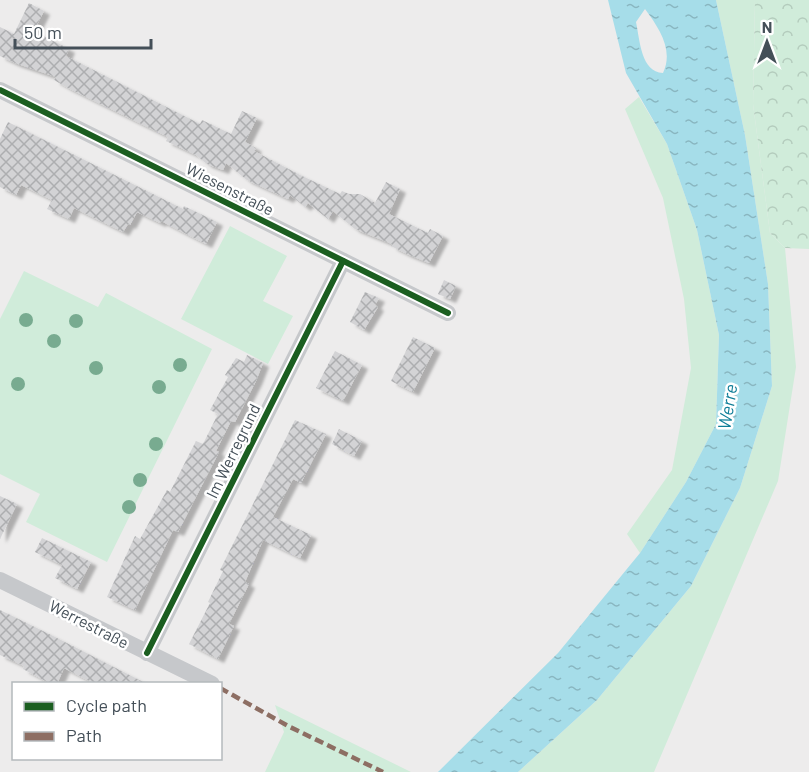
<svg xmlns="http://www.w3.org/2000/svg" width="809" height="772" viewBox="0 0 809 772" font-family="Barlow,sans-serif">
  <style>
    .green { fill: #d0ecda }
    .forest { fill: url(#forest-crowns) }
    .water { fill: url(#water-ripples); fill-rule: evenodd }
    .building { fill: url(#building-cross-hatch); filter: url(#shadow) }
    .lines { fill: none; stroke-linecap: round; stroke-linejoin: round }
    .street { stroke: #c6c8cb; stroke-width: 16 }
    .quiet { stroke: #8d6e63; stroke-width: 4.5; stroke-dasharray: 9 4.5; stroke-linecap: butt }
    .cycleway-casing { stroke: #fff; stroke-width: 10 }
    .cycleway { stroke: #1b5e20; stroke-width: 6 }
    .tree { fill: #78ab90 }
    .labels { text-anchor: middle; stroke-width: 5; stroke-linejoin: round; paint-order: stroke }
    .street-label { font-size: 16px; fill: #444f58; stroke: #fff }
    .water-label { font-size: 18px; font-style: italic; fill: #107e98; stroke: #fff }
  </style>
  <defs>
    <pattern id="forest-crowns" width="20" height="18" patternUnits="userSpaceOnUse" patternTransform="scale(1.5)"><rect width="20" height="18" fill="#d0ecda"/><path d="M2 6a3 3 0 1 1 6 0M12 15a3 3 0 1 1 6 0" fill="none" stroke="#b4ccbd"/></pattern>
    <pattern id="water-ripples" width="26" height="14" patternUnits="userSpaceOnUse" patternTransform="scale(1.5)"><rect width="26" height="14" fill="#a6dde9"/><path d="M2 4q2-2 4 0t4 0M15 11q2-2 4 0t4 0" fill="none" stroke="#89b6c0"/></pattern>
    <pattern id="building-cross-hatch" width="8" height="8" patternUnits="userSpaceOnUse" patternTransform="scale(1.5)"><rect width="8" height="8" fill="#d3d3d5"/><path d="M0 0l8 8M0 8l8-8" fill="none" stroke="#adaeb0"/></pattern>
    <filter id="shadow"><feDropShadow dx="6" dy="4" stdDeviation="1.5" flood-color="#0004"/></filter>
  </defs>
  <rect width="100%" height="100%" fill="#edecec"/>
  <g class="green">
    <polygon points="716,0 755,0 753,104 770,233 785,248 796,367 778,481 654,772 518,772 597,700 691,586 740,488 772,386 768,284 745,135"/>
    <polygon points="639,97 667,144 697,230 719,335 716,424 686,482 640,553 627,534 672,470 691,368 684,299 663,198 625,109"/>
    <polygon points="230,226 287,256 263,301 293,316 268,364 181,319"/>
    <polygon points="24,271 98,307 106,293 212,349 107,562 26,522 40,494 0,474 0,319"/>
    <polygon points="275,705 411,772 265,772 284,732"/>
  </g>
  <polygon class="forest" points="755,0 809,0 809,249 785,248 770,233 753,104"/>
  <path class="water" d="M608,0H716L745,135L768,284L772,386L740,488L691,586L597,700L518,772H438L558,653L640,553L686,482L716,424L719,335L697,230L667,144L626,73ZM645,9C659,28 674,50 663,73C641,72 640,41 636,22Z"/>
  <g class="building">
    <polygon points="29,3 44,11 34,31 69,49 66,56 200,124 202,120 231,134 242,111 257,118 245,142 256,148 254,151 300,175 340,194 342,191 349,194 360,194 375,203 386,182 400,189 389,214 428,233 430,229 443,236 429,263 407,254 391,246 392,244 355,229 333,211 328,219 308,203 305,207 290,195 288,199 247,180 226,163 223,170 207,164 196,155 166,141 168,137 68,88 54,80 56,77 15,63 0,56 0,27 14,34"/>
    <polygon points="8,122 183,209 184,206 217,222 206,244 161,221 160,223 137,212 130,225 128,224 123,232 74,208 69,219 47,209 52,200 21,185 16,195 0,187 0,139"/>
    <polygon points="444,280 456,286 450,299 438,294"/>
    <polygon points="365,292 379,298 375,305 378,307 364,330 350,322"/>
    <polygon points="413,337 435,348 413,392 391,381"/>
    <polygon points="335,351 362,365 343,401 316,388"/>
    <polygon points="247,355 263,363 256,381 235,422 231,421 216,451 219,452 178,532 173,530 135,610 107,597 135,536 140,539 167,490 170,492 196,441 203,444 218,414 210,410 228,377 225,375 236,358 244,362"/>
    <polygon points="295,420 326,434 301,483 293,479 273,517 311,535 300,558 263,540 245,582 249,584 229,624 234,626 218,659 189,644 210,603 208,602 223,571 220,570"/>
    <polygon points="339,429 362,441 354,456 332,444"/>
    <polygon points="0,496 17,504 0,539"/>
    <polygon points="42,538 91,562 77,589 55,578 62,565 35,552"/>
    <polygon points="0,610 53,636 147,684 95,684 64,668 57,684 51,684 23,669 24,666 0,655"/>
  </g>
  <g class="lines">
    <g class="street">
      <polyline points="0,90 448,313"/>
      <polyline points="0,580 212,684"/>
      <polyline points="147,653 343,261"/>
    </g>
    <polyline class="quiet" points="220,688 290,727 383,772"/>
    <g class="cycleway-casing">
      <g id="cycleway">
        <polyline points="0,90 448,313"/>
        <polyline points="147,653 343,261"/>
      </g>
    </g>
    <use href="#cycleway" class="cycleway"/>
  </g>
  <g class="tree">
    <circle cx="26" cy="320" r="7"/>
    <circle cx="76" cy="321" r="7"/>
    <circle cx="54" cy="341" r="7"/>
    <circle cx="180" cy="365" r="7"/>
    <circle cx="96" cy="368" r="7"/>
    <circle cx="18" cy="384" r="7"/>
    <circle cx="159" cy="387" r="7"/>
    <circle cx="156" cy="444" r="7"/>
    <circle cx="140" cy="480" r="7"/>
    <circle cx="129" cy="507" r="7"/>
  </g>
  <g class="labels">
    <g class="street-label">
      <text transform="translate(230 189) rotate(27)" y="6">Wiesenstraße</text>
      <text transform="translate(233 451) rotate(-64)" y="6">Im Werregrund</text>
      <text transform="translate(89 624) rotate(27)" y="6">Werrestraße</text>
    </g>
    <g class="water-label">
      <text transform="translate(728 407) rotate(-81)" y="6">Werre</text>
    </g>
  </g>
  <rect x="12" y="682" width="210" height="78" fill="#ffffff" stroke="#b4b9bc" stroke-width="1.5"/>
  <rect x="24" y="702" width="30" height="9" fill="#1b5e20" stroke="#b4b9bc" stroke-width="1.5"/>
  <text x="66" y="712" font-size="18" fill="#444f58">Cycle path</text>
  <rect x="24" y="732" width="30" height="9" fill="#8d6e63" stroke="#b4b9bc" stroke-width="1.5"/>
  <text x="66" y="742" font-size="18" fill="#444f58">Path</text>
  <g transform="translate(767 42)" stroke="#ffffff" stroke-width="4.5" paint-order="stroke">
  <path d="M0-4.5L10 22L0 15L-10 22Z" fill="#444f58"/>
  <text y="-9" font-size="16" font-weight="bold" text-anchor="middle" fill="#444f58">N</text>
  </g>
  <path d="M15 39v9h136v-9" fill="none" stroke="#444f58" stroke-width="3"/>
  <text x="24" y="39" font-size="18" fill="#444f58" stroke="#ffffff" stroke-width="4.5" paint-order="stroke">50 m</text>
</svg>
